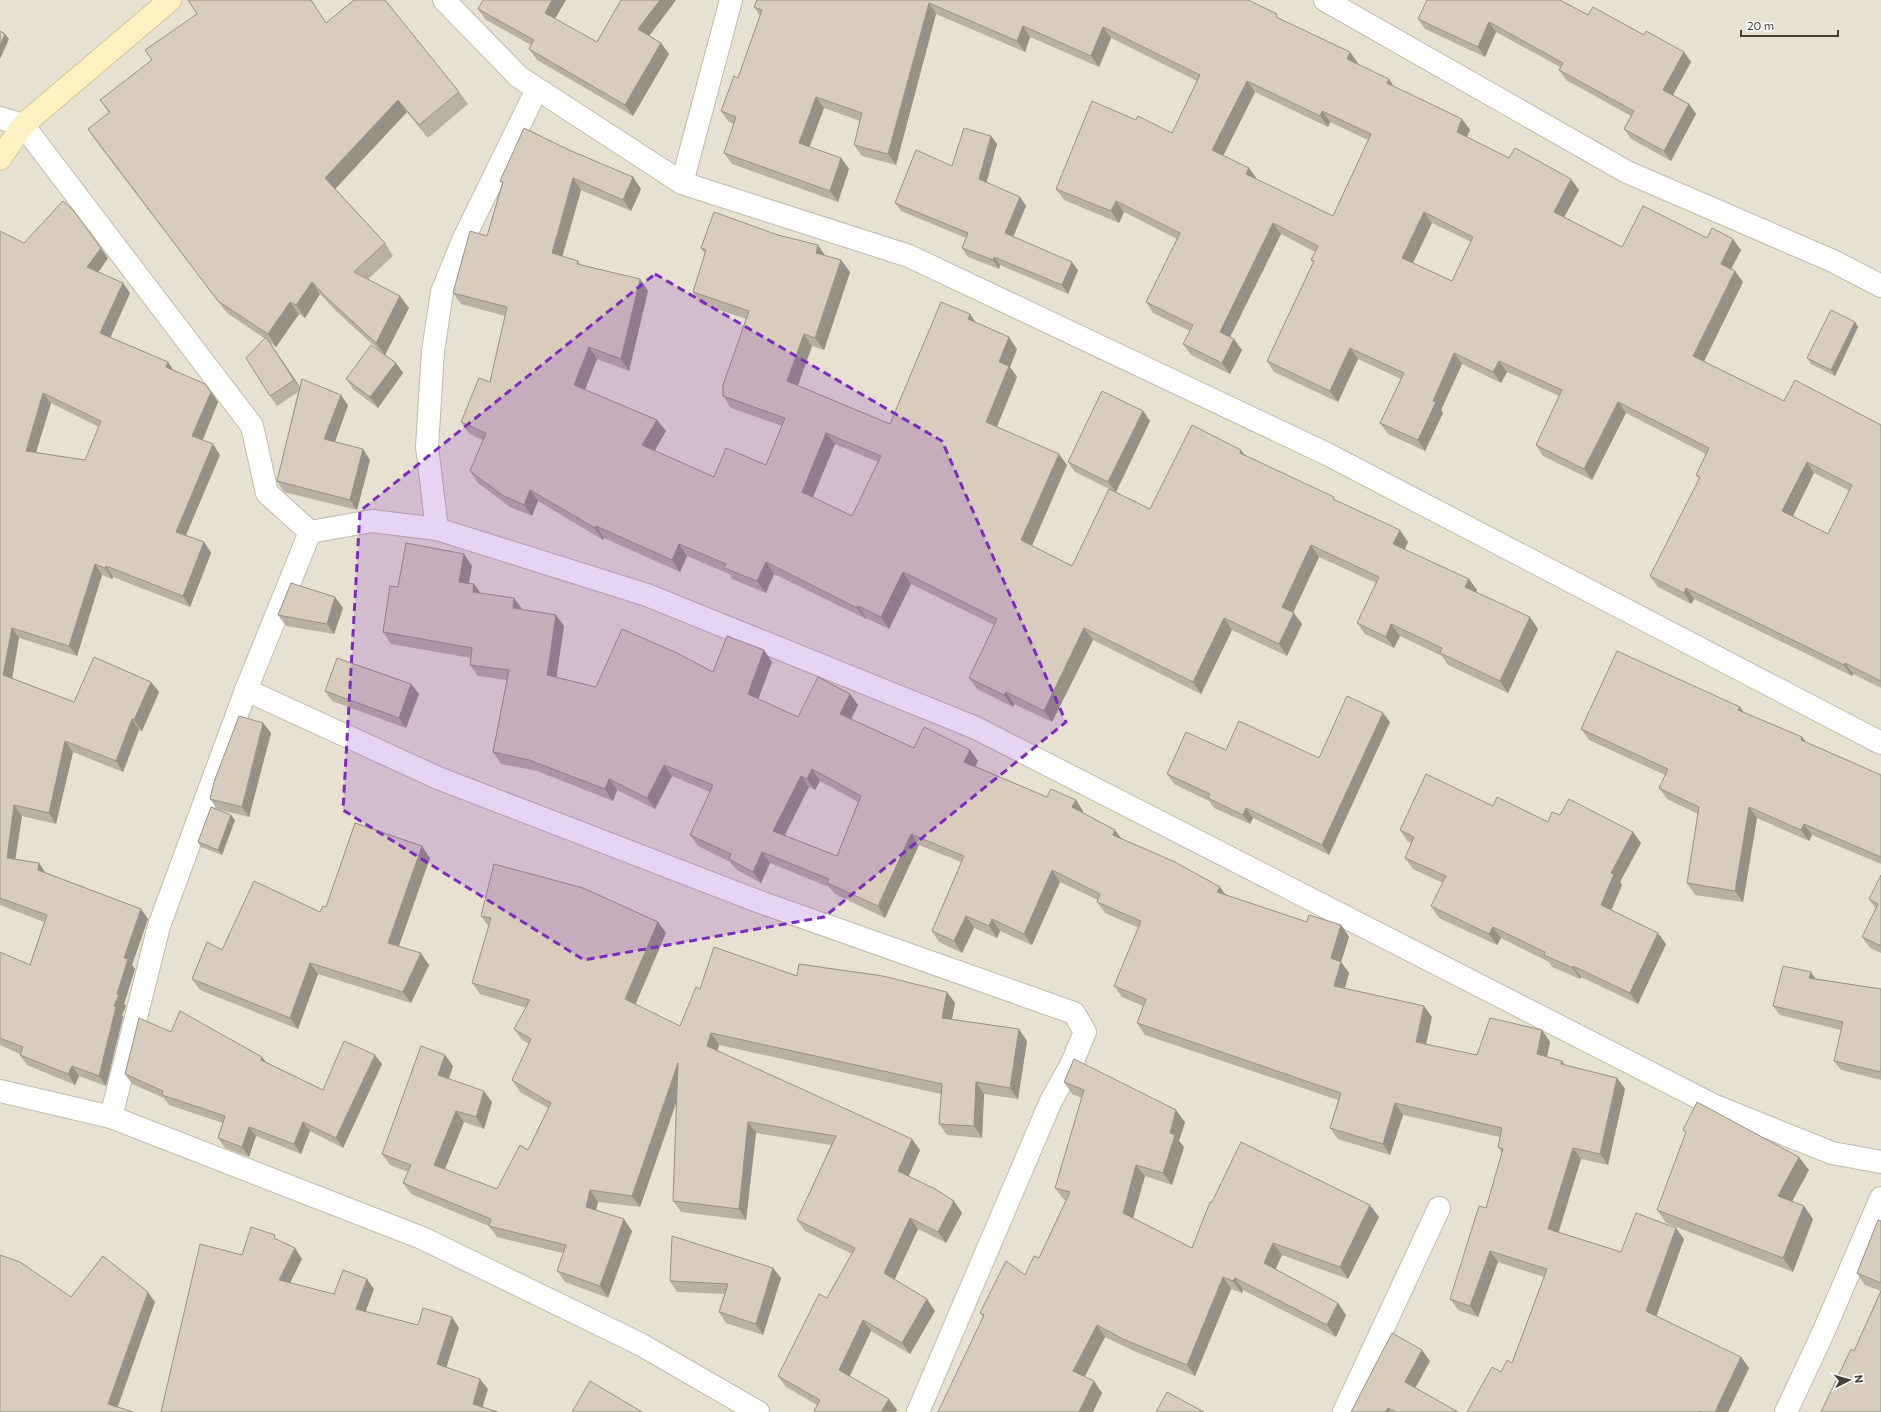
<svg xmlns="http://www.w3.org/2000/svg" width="1881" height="1412" viewBox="0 0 1881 1412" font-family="Commissioner,sans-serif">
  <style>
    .residential { fill: #e7e1d2 }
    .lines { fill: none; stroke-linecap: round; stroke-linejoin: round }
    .street-casing { stroke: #c1b9aa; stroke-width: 24 }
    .secondary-casing { stroke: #d5c392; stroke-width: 24 }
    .street { stroke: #fff; stroke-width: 22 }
    .secondary { stroke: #fff1c2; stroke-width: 22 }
    .wall { fill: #bab0a2; fill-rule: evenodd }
    .shaded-wall { fill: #979084 }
    .building { fill: #d8cdbc; stroke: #979084; fill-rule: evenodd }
    .marked { fill: #7b2cbf; fill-opacity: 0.2; stroke: #7b2cbf; stroke-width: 3; stroke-dasharray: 8 5; stroke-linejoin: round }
  </style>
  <rect width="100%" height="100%" fill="#f3efe4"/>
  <rect class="residential" x="0" y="0" width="1881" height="1412"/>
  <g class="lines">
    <g class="street-casing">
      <g id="street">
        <polyline points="444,0 519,77 682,183 909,256 1327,454 1881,743"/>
        <polyline points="1325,0 1627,172 1833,261 1881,286"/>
        <polyline points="0,118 23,125 252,426 267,493 310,532 246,690 159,926 111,1117"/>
        <polyline points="682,183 731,0"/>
        <polyline points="437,529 427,447 433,351 442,292 464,238 537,89"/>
        <polyline points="310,532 372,521 437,529 647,595 976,728 1715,1106 1832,1153 1881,1162"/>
        <polyline points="246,690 438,778 760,902 1074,1013 1085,1032 1072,1063 1051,1101 918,1412"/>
        <polyline points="0,1091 111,1117 422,1238 640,1344 758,1412"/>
        <polyline points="1344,1412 1439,1208"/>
        <polyline points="1786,1412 1823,1333 1881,1198"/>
      </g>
    </g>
    <g class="secondary-casing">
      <polyline id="secondary" points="0,159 23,125 170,0"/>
    </g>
    <use href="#street" class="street"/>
    <use href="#secondary" class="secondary"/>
  </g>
  <g class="wall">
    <polygon points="621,0 676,0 649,36 661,43 669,54 633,116 537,60 529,49 531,45 486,20 478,9 555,19 597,42"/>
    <path d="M757,0H1248L1358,63L1357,64L1394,87L1462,119L1470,130L1467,137L1509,158L1579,190L1564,217L1622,247L1707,238L1741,250L1731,269L1735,271L1743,282L1704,362L1784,401L1881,425V688L1853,674L1852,676L1694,599L1691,604L1658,587L1650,576L1699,479L1696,475L1706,454L1626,413L1592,480L1543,456L1536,445L1559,396L1507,372L1501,383L1462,364L1441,410L1443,413L1425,451L1388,434L1380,423L1401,379L1358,359L1338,402L1274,372L1267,361L1313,262L1311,260L1315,252L1281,234L1230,337L1242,350L1230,374L1191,355L1183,344L1190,331L1153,313L1146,302L1177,239L1124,212L1119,223L1064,200L1056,189L1136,120L1172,133L1197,81L1111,38L1099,67L1030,37L1025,52L936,14L896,165L862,156L854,145L860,121L824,108L809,147L841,158L849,169L838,202L732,164L724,153L734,124L729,122L721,111L738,78L760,16L754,7ZM1255,92L1328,127L1330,122L1368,140L1333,216L1256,179L1249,168L1223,156ZM1432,223L1471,242L1452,281L1413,263ZM1814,473L1850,491L1828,534L1793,516Z"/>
    <polygon points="1588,15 1644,35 1684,52 1691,62 1673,95 1689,104 1696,114 1671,161 1631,139 1624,129 1631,116 1566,80 1559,70 1560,67 1496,32 1485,57 1425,29 1418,19"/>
    <polygon points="326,23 459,92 468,104 428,138 407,112 335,189 385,243 393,256 368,279 409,308 385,355 396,363 403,373 378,408 354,390 346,379 382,353 336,311 320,294 305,318 299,314 276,347 269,342 300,387 348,405 335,442 370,460 357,510 284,492 277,481 298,392 277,406 270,396 264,338 227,313 96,141 88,129 109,113 100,100"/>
    <polygon points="991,136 997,144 986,183 1020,197 1026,206 1013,237 1078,270 1068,294 1000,265 999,269 968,257 962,248 966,238 901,211 895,203 952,166"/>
    <path d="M569,150L633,177L641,189L631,211L581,190L562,256L578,261L581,265L640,279L648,291L629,371L597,359L585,390L657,420L666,431L654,451L714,477L766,465L782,426L731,408L723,396L746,319L701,304L693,292L705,254L701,248L825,256L841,260L850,272L824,350L812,346L798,386L890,424L970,314L976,323L1017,349L1010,367L1017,377L997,427L1067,465L1032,546L1072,566L1109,489L1075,472L1068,462L1143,411L1150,421L1116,492L1150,509L1245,455L1337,501L1408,542L1405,549L1477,590L1476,592L1538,629L1508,693L1448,665L1442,656L1400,636L1394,648L1365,634L1357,623L1376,583L1319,557L1293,613L1302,624L1287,656L1232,630L1201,694L1093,640L1052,722L1014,704L1013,707L977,689L969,678L994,625L911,584L889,629L866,618V619L774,574L766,593L732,579L729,574L687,556L680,572L604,538L603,540L538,501L532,516L510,507L478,483L470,471L483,440L469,434L461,422L490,382L505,316L461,304L453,293L487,236L502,183L500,181ZM835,444L878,462L852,516L813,497Z"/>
    <path d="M0,231L24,243L108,258L98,272L130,293L110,337L168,362L174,371L211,392L218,402L202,440L220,455L186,535L204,542L211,553L190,607L113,577L112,579L102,575L77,656L19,638L12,678L74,702L151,682L159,692L142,731L139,730L123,772L73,752L56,824L22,816L15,859L39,863L46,873L141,909L148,919L132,965L135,969L124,1004L126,1006L122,1015L123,1017L106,1086L79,1076L75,1085L27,1065L20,1055V1054L0,1045V952L30,965L44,922L0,905ZM51,403L99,427L85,460L36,453Z"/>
    <polygon points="1855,322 1858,327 1835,376 1811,364 1807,358"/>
    <path d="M464,554L472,566L469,583L474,584L480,593L522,609L556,615L564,626L556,677L596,687L713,672L772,662L758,699L798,717L850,694L858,705L851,719L914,748L970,750L978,761L975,766L1047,797L1076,800L1083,811V813L1121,838L1226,895L1307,922L1341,925L1349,937L1341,962L1349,973L1345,988L1424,1006L1432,1017L1426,1044L1477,1055L1542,1030L1550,1042L1547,1057L1562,1061L1566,1066L1617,1078L1625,1089L1608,1165L1581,1159L1559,1232L1621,1252L1684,1239L1656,1316L1741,1357L1749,1368L1728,1412H1467L1501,1372L1512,1363L1544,1277L1498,1262L1478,1317L1458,1310L1450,1299L1486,1208L1502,1153L1498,1147L1500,1137L1403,1115L1390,1155L1338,1139L1330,1128L1338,1100L1145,1035L1137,1023L1143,1006L1122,997L1114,986L1139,928L1105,913L1097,902L1098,900L1060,882L1032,945L1000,931L997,938L974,928L962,953L939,942L932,931L961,862L919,845L885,918L835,894L829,887L770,863L761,883L737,870L730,862L698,846L690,835L710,792L672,776L655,809L617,790L613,801L537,771L501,764L493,752L507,680L478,676L470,665L471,658L391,644L383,632L398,587ZM820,781L858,802L837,856L785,835L809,787L815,790Z"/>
    <polygon points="335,597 343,608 334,634 286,626 278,615"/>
    <polygon points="411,684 419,694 406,728 332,701 325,691"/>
    <polygon points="1744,712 1802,737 1806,742 1881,775 1881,864 1812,835 1809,841 1757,818 1743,902 1695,895 1687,883 1698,814 1667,799 1659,788 1665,775 1589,740 1581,729"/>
    <polygon points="1390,722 1329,855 1253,818 1250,824 1214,808 1209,801 1174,784 1167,774 1226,750 1319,758"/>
    <polygon points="263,723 271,733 249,817 217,809 210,799"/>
    <polygon points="1493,806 1548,822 1560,815 1633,832 1641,843 1620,882 1622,885 1611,910 1666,944 1638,1004 1581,977 1580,979 1552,967 1549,962 1501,938 1497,945 1439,918 1431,906 1443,883 1413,869 1405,858 1411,843 1408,842 1400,830"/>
    <polygon points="235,820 222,855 201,847 198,842"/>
    <polygon points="430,858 399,946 429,965 411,1003 318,974 298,1029 200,990 192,979 222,950 320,912 326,907"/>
    <polygon points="1881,875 1881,953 1870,948 1862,937 1876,909 1869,899"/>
    <polygon points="481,916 666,933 635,1004 680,1026 700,989 797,976 955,1003 952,1019 1027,1041 1018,1099 984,1094 982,1138 947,1135 939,1124 941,1094 719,1045 717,1051 920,1150 909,1176 954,1201 962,1213 946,1243 918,1229 894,1280 935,1311 910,1354 871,1331 849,1376 889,1399 897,1410 896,1412 814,1412 814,1411 817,1405 786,1387 778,1376 827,1298 852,1254 805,1231 797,1220 831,1145 756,1133 746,1220 681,1212 673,1201 677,1101 640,1207 598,1202 596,1211 632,1231 608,1298 565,1282 557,1271 563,1253 497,1237 489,1226 411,1194 403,1183 408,1172 390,1165 382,1154 445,1055 453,1066 449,1079 492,1102 484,1129 464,1122 445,1169 497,1189 528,1150 548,1108 520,1092 512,1080 529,1044 522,1040 514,1029 526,1008 480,994 472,983 489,927"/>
    <polygon points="1816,979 1881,989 1881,1080 1841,1070 1834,1061 1841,1030 1780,1015 1773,1006"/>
    <polygon points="171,1032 262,1057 266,1062 323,1090 382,1064 343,1148 310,1131 301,1154 256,1136 249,1157 225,1148 218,1138 223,1123 169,1105 164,1098 132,1084 125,1074"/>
    <polygon points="1064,1082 1185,1122 1179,1141 1184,1147 1172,1185 1145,1176 1133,1218 1192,1248 1212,1202 1379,1217 1348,1279 1282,1255 1275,1269 1346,1315 1336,1337 1243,1290 1242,1293 1231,1289 1195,1376 1134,1351 1105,1337 1085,1377 1094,1381 1102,1393 1093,1412 938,1412 983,1317 980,1313 1025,1275 1039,1258 1066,1200 1064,1200 1055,1188 1082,1098 1072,1094"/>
    <polygon points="1683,1130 1809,1170 1792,1201 1813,1219 1793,1272 1666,1223 1657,1210 1686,1134"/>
    <polygon points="1881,1221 1881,1412 1854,1351 1881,1291 1865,1285 1857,1273"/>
    <polygon points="773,1268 781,1278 763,1335 726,1323 719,1312 725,1294 677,1292 670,1281"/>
    <polygon points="1430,1361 1415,1388 1458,1412 1351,1412"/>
  </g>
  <g class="shaded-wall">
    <polygon points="552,0 566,0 552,24 545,13"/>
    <polygon points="660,0 676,0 646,40 638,29"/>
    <polygon points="929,3 936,14 896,165 888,154"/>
    <polygon points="1489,22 1496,32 1485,57 1478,47"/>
    <polygon points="1023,26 1030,37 1025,52 1017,41"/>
    <polygon points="1103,27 1111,38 1099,67 1091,56"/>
    <polygon points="5,34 9,39 0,59 0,46"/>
    <polygon points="661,43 669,54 633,116 625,105"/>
    <polygon points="1350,52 1358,63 1355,70 1347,59"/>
    <polygon points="1684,52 1691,62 1670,100 1663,90"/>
    <polygon points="1389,79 1396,90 1387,83"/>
    <polygon points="1247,81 1255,92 1220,162 1212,150"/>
    <polygon points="816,97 824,108 807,154 799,143"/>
    <polygon points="398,100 407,112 334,190 325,178"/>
    <polygon points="1689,104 1696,114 1671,161 1664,151"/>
    <polygon points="1322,111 1330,122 1328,127 1320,116"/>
    <polygon points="1462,119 1470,130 1464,143 1457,132"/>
    <polygon points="991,136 997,144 985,188 979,179"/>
    <polygon points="841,158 849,169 838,202 830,191"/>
    <polygon points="1249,168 1257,179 1246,174"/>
    <polygon points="633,177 641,189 631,211 623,200"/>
    <polygon points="573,178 581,190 560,265 552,253"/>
    <polygon points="1571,179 1579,190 1561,223 1554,212"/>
    <polygon points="1020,197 1026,206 1011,242 1005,233"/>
    <polygon points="1116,201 1124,212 1119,223 1111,211"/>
    <polygon points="1424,212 1432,223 1410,269 1402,258"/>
    <polygon points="1273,223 1281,234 1227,343 1220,332"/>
    <polygon points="1733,239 1741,250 1728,275 1721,264"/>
    <polygon points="818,245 826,257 816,253"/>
    <polygon points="101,248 108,258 95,277 87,267"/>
    <polygon points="994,257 1000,265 999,269 993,260"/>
    <polygon points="841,260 850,272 824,350 815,338"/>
    <polygon points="1072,262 1078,270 1068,294 1062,285"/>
    <polygon points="1735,271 1743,282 1701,367 1693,356"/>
    <polygon points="640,279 648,291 629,371 621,359"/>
    <polygon points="312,282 320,294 305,318 296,305"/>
    <polygon points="123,283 130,293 108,343 100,333"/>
    <polygon points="400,296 409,308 385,355 376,343"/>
    <polygon points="290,302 299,314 276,347 268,334"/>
    <polygon points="970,314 978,326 968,319"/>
    <polygon points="1855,322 1858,327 1835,376 1831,370"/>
    <polygon points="804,334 812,346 795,393 787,381"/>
    <polygon points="266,337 273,347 302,390 294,380"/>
    <polygon points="1009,337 1017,349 1010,367 1017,377 994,434 986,422 999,362"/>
    <polygon points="1234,339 1242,350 1230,374 1222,363"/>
    <polygon points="589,347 597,359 582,397 574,385"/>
    <polygon points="1350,348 1358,359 1338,402 1330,391"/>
    <polygon points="1454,353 1462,364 1441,410 1443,413 1425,451 1418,440 1433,401"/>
    <polygon points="1499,361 1507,372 1501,383 1493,372"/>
    <polygon points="168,362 175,373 166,367"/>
    <polygon points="396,363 403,373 378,408 370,397"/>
    <polygon points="211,392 218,402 200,447 192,436"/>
    <polygon points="43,393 51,403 33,462 26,451"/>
    <polygon points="341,395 348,405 332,450 324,439"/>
    <polygon points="1618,402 1626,413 1592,480 1584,469"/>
    <polygon points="1143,411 1150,421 1116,492 1108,482"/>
    <polygon points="657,420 666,431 651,457 642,445"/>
    <polygon points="826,433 835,444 810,504 802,492"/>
    <polygon points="213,444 220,455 183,542 176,532"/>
    <polygon points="363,449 370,460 357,510 350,500"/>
    <polygon points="1241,450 1249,461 1240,453"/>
    <polygon points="1059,454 1067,465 1029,552 1021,540"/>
    <polygon points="1807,462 1814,473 1790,522 1782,511"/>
    <polygon points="530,490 538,501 532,516 524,505"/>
    <polygon points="596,526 604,538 603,540 595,528"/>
    <polygon points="1400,530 1408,542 1402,555 1393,544"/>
    <polygon points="204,542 211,553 190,607 183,596"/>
    <polygon points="679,544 687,556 680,572 672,560"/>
    <polygon points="1311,545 1319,557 1290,619 1282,607"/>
    <polygon points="464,554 472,566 467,593 459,582"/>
    <polygon points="766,562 774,574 766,593 757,581"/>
    <polygon points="95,564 102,575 77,656 69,646"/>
    <polygon points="106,566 113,577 112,579 105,568"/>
    <polygon points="903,572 911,584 889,629 881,617"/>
    <polygon points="1469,579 1477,590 1473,599 1465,587"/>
    <polygon points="474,584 482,595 473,592"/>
    <polygon points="1686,588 1694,599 1691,604 1684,593"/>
    <polygon points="335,597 343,608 334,634 327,624"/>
    <polygon points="514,598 522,609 513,608"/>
    <polygon points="858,606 866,618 866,619 857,608"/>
    <polygon points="1294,613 1302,624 1287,656 1279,644"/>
    <polygon points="556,615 564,626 555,687 547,675"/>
    <polygon points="1530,617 1538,629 1508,693 1500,681"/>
    <polygon points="1224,618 1232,630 1201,694 1193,682"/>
    <polygon points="1391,624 1400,636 1394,648 1386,637"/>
    <polygon points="12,628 19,638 11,685 3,675"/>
    <polygon points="1084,628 1093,640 1052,722 1044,711"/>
    <polygon points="764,650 772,662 756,705 748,694"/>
    <polygon points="1845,663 1853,674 1852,676 1844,665"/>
    <polygon points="151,682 159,692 142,731 134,720"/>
    <polygon points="411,684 419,694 406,728 399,718"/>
    <polygon points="1006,692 1014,704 1013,707 1004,695"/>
    <polygon points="850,694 858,705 848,725 840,714"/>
    <polygon points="1740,707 1748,718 1738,710"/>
    <polygon points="1383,713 1390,722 1329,855 1322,845"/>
    <polygon points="132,719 139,730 123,772 116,761"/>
    <polygon points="263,723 271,733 249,817 242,807"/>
    <polygon points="1802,737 1810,748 1801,740"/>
    <polygon points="65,741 73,752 56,824 49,813"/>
    <polygon points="970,750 978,761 972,773 964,762"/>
    <polygon points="664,765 672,776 655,809 647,798"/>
    <polygon points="812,769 820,781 815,790 807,779"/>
    <polygon points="801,776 809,787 781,842 773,831"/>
    <polygon points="609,779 617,790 613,801 605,789"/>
    <polygon points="1076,800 1083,811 1080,818 1072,807"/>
    <polygon points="14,805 22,816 14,868 7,858"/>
    <polygon points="1749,807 1757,818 1743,902 1735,891"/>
    <polygon points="1246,808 1253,818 1250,824 1243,815"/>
    <polygon points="231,815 235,820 222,855 218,850"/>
    <polygon points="1804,824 1812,835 1809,841 1801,830"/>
    <polygon points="1115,830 1123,841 1113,835"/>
    <polygon points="1633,832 1641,843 1620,882 1622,885 1609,916 1601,905 1611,873"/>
    <polygon points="911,834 919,845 885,918 878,906"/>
    <polygon points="422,846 430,858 396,954 388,943"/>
    <polygon points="762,852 770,863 761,883 753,872"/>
    <polygon points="39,863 46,874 38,870"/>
    <polygon points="1052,870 1060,882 1032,945 1024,934"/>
    <polygon points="1220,887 1228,898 1217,892"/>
    <polygon points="141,909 148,919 132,965 135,969 124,1004 126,1006 122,1015 123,1017 106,1086 99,1076 117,994 124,958"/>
    <polygon points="966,916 974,928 962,953 954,941"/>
    <polygon points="992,919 1000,931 997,938 989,926"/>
    <polygon points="658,922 666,933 633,1010 625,999"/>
    <polygon points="1341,925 1349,937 1341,962 1349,973 1342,997 1334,986 1331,958"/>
    <polygon points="1493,927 1501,938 1497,945 1489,934"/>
    <polygon points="1658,933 1666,944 1638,1004 1630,993"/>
    <polygon points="421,953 429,965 411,1003 403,992"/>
    <polygon points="310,963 318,974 298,1029 290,1018"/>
    <polygon points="1573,966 1581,977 1580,979 1573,968"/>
    <polygon points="1811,972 1817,981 1809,978"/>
    <polygon points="947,992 955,1003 950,1029 942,1018"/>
    <polygon points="1424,1006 1432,1017 1424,1053 1416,1042"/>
    <polygon points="1019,1029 1027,1041 1018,1099 1010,1088"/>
    <polygon points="1542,1030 1550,1042 1545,1066 1537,1054"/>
    <polygon points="711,1033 719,1045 715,1058 707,1046"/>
    <polygon points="375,1055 382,1064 343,1148 336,1138"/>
    <polygon points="445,1055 453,1066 446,1087 438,1075"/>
    <polygon points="262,1057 269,1067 261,1060"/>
    <polygon points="1562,1061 1570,1072 1561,1064"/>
    <polygon points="678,1063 686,1074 640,1207 632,1196"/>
    <polygon points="72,1066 79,1076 75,1085 68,1074"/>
    <polygon points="1617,1078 1625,1089 1608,1165 1600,1154"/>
    <polygon points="976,1082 984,1094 982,1138 974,1126"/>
    <polygon points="484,1091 492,1102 484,1129 476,1117"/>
    <polygon points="1395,1103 1403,1115 1390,1155 1383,1144"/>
    <polygon points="1176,1110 1185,1122 1179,1141 1184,1147 1172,1185 1163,1173 1170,1133"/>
    <polygon points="456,1111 464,1122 442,1176 434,1165"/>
    <polygon points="303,1122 310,1131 301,1154 294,1144"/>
    <polygon points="748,1122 756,1133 746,1220 739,1209"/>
    <polygon points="249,1127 256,1136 249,1157 242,1147"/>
    <polygon points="912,1139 920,1150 906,1182 898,1171"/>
    <polygon points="1573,1148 1581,1159 1556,1240 1548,1229"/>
    <polygon points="1799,1157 1809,1170 1788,1209 1778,1196"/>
    <polygon points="1136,1165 1145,1176 1131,1225 1123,1213"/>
    <polygon points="590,1190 598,1202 594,1219 586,1207"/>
    <polygon points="954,1201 962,1213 946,1243 938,1232"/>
    <polygon points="1370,1205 1379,1217 1348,1279 1340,1267"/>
    <polygon points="1804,1206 1813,1219 1793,1272 1783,1258"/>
    <polygon points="910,1218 918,1229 892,1285 884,1273"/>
    <polygon points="624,1219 632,1231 608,1298 600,1286"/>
    <polygon points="1676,1228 1684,1239 1654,1323 1646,1311"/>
    <polygon points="1273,1243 1282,1255 1273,1275 1264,1263"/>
    <polygon points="295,1248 302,1259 286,1291 279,1280"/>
    <polygon points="1490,1251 1498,1262 1478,1317 1470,1306"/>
    <polygon points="773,1268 781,1278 763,1335 756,1324"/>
    <polygon points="1223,1277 1231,1289 1195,1376 1187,1365"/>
    <polygon points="1235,1278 1243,1290 1242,1293 1233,1281"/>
    <polygon points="367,1279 374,1289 363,1319 356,1309"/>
    <polygon points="148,1292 155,1302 116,1412 108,1404"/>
    <polygon points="927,1299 935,1311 910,1354 902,1343"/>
    <polygon points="1338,1303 1346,1315 1336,1337 1327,1325"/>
    <polygon points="452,1317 459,1328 444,1375 437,1364"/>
    <polygon points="863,1320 871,1331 847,1382 839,1370"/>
    <polygon points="1097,1325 1105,1337 1081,1383 1073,1371"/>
    <polygon points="1422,1350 1430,1361 1412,1394 1405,1382"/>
    <polygon points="1741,1357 1749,1368 1728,1412 1715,1412"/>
    <polygon points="480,1379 488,1389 481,1412 473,1404"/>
    <polygon points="1094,1381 1102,1393 1093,1412 1079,1412"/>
    <polygon points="889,1399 897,1410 896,1412 881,1412"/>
    <polygon points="1388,1408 1391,1412 1385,1412"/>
  </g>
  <g class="building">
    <polygon points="188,0 311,0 326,23 354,0 385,0 459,92 419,125 398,100 325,178 385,243 354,272 400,296 376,343 327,298 312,282 296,305 290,302 268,334 218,301 88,129 110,112 100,100 152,60 145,50 197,14"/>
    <polygon points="483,0 552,0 545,13 597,42 621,0 660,0 638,29 661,43 625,105 529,49 534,40 478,9"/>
    <path d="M757,0H1248L1277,14L1276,17L1350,52L1347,59L1389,79L1387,83L1462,119L1457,132L1509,158L1515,148L1571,179L1554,212L1622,247L1643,206L1707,238L1712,228L1733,239L1721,264L1735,271L1693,356L1784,401L1795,380L1881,425V681L1845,663L1844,665L1686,588L1684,593L1650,576L1700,477L1696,475L1709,448L1618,402L1584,469L1536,445L1562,390L1499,361L1493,372L1454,353L1433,401L1436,402L1418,440L1380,423L1404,373L1350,348L1330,391L1267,361L1314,261L1311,260L1318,246L1273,223L1220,332L1234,339L1222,363L1183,344L1193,325L1146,302L1180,233L1116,201L1111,211L1056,189L1092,101L1136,120L1138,116L1172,133L1200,75L1103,27L1091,56L1023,26L1017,41L929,3L888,154L854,145L862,113L816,97L799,143L841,158L830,191L724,153L736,117L721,111L734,76L738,78L762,10L754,7ZM1247,81L1320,116L1322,111L1371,134L1333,216L1246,174L1249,168L1212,150ZM1424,212L1473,237L1452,281L1402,258ZM1807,462L1852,485L1828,534L1782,511Z"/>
    <polygon points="1427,0 1560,0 1588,15 1593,7 1644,35 1646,31 1684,52 1663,90 1689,104 1664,151 1624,129 1634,111 1559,70 1563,63 1489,22 1478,47 1418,19"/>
    <polygon points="0,31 5,34 0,46"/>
    <path d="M524,128L569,150L633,177L623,200L573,178L552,253L578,261L577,264L640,279L621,359L589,347L574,385L657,420L642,445L714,477L726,448L766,465L785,418L723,396V385L749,311L693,292L706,250L701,248L714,212L778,235L818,245L816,253L841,260L815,338L804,334L787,381L890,424L941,302L970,314L968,319L1009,337L999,362L1009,366L986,422L1059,454L1021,540L1072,566L1109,489L1150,509L1192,425L1241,450L1240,453L1334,497L1333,499L1400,530L1393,544L1469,579L1465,587L1530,617L1500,681L1440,653L1442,648L1391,624L1386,637L1357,623L1379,577L1311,545L1282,607L1294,613L1279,644L1224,618L1193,682L1084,628L1044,711L1006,692L1004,695L969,678L997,619L903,572L881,617L858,606L857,608L766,562L757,581L724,568L726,564L679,544L672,560L596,526L595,528L530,490L524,505L502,495L470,471L486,433L461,422L479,378L490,382L507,307L453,293L470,231L487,236L503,182L500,181ZM826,433L881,456L852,516L802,492Z"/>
    <polygon points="964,128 991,136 979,179 1020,197 1005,233 1072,262 1062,285 994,257 993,260 962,248 968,233 895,203 916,150 952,166"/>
    <path d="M63,201L73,210L101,248L87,267L123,283L100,333L168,362L166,367L205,384L211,392L192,436L213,444L176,532L204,542L183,596L106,566L105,568L95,564L69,646L12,628L3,675L74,702L94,657L151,682L134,720L132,719L116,761L65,741L49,813L14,805L7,858L39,863L38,870L141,909L124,958L128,959L117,994L119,995L114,1006L116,1007L99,1076L72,1066L68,1074L20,1055L23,1047L0,1038V952L30,965L47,915L0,898V231L24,243ZM43,393L101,421L85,460L26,451Z"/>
    <polygon points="1831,310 1855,322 1831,370 1807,358"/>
    <polygon points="266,337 294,380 270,396 246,358"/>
    <polygon points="371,345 396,363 370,397 346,379"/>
    <polygon points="302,379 341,395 324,439 363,449 350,500 277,481"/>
    <polygon points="1102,391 1143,411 1108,482 1068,462"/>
    <path d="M406,543L464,554L459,582L474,584L473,592L514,598L513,608L556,615L547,675L596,687L622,629L677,653L713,672L727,636L764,650L748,694L798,717L818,677L850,694L840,714L914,748L924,727L970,750L964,762L1047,797L1051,789L1076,800L1072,807L1115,830L1113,835L1175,862L1220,887L1217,892L1307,922L1309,915L1341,925L1331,958L1341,962L1334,986L1424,1006L1416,1042L1477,1055L1490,1018L1542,1030L1537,1054L1562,1061L1561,1064L1617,1078L1600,1154L1573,1148L1548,1229L1621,1252L1636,1213L1676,1228L1646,1311L1741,1357L1715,1412H1701L1699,1411L1698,1412H1467L1492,1367L1501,1372L1507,1360L1512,1363L1547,1269L1490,1251L1470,1306L1450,1299L1479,1206L1486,1208L1503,1149L1498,1147L1502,1128L1395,1103L1383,1144L1330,1128L1341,1093L1137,1023L1146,999L1114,986L1141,921L1097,902L1100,894L1052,870L1024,934L992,919L989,926L966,916L954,941L932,931L964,856L911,834L878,906L827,883L829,879L762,852L753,872L729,859L731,854L690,835L713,785L664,765L647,798L609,779L605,789L529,760L493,752L509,670L470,665L472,648L383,632L390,586L398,587ZM812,769L861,796L837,856L773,831L801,776L807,779Z"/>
    <polygon points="291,583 335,597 327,624 278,615"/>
    <polygon points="1617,651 1740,707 1738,710 1802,737 1801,740 1881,775 1881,857 1804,824 1801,830 1749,807 1735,891 1687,883 1699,807 1659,788 1668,769 1581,729"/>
    <polygon points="337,658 411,684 399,718 325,691"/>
    <polygon points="1347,696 1383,713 1322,845 1246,808 1243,815 1208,798 1210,794 1167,774 1186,732 1226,750 1239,721 1319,758"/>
    <polygon points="239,716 263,723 242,807 210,799 214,782"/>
    <polygon points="1426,774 1493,806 1497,797 1548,822 1552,812 1560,815 1569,799 1633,832 1611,873 1614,874 1601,905 1658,933 1630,993 1573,966 1573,968 1544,955 1545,952 1493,927 1489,934 1431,906 1446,876 1405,858 1414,837 1400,830"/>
    <polygon points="211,807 231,815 218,850 198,842"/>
    <polygon points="355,823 422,846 388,943 421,953 403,992 310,963 290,1018 192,979 207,942 222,950 254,881 320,912 323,906 326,907"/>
    <polygon points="494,864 583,888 658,922 625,999 680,1026 696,987 700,989 714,947 797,976 799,964 883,976 947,992 942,1018 1019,1029 1010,1088 976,1082 974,1126 939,1124 942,1084 711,1033 707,1046 912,1139 898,1171 935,1189 954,1201 938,1232 910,1218 884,1273 927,1299 902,1343 863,1320 839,1370 889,1399 881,1412 815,1412 814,1411 820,1400 778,1376 819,1294 827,1298 855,1248 797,1220 836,1136 748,1122 739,1209 673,1201 678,1063 632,1196 590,1190 586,1207 624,1219 600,1286 557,1271 566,1245 489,1226 491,1219 403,1183 411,1165 382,1154 421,1046 445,1055 438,1075 484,1091 476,1117 456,1111 434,1165 497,1189 520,1145 528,1150 551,1103 512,1080 531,1039 514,1029 530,1000 472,983 491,918 481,916"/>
    <polygon points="1881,875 1881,946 1862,937 1878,904 1869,899"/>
    <polygon points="1783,966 1811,972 1809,978 1881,989 1881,1072 1834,1061 1843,1022 1773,1006"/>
    <polygon points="180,1011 262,1057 261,1060 323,1090 344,1041 375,1055 336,1138 303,1122 294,1144 249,1127 242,1147 218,1138 225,1116 162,1095 163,1091 125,1074 139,1018 171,1032"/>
    <polygon points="1074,1059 1176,1110 1170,1133 1175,1135 1163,1173 1136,1165 1123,1213 1192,1248 1210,1202 1212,1202 1241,1142 1370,1205 1340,1267 1273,1243 1264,1263 1338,1303 1327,1325 1235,1278 1233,1281 1223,1277 1187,1365 1125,1340 1097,1325 1073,1371 1094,1381 1079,1412 938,1412 984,1315 980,1313 1006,1261 1025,1275 1034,1256 1039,1258 1070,1192 1055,1188 1084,1090 1064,1082"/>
    <polygon points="1697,1102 1799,1157 1778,1196 1804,1206 1783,1258 1657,1210 1686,1132 1683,1130"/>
    <polygon points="1878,1220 1881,1221 1881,1283 1857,1273"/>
    <polygon points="251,1227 275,1235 274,1238 295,1248 279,1280 334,1294 343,1270 367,1279 356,1309 418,1325 423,1308 452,1317 437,1364 480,1379 473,1404 498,1412 161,1412 200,1244 242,1255"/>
    <polygon points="672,1236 773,1268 756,1324 719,1312 728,1284 670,1281"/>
    <polygon points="0,1255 20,1262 71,1297 103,1256 148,1292 108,1404 133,1412 0,1412"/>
    <polygon points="1881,1291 1881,1412 1821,1412 1851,1349 1854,1351"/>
    <polygon points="1392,1333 1422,1350 1405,1382 1458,1412 1396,1412 1388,1408 1385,1412 1351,1412"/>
    <polygon points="590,1381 642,1412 572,1412"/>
    <polygon points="1167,1392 1204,1412 1156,1412"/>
  </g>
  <path class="marked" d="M655,274L942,441L1066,722L824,917L584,960L343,810L360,511Z"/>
  <g transform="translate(1849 1380) rotate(84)" stroke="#ffffff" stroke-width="3" paint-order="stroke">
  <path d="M0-3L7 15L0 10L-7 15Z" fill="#453f34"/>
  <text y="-6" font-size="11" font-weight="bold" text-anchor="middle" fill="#453f34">N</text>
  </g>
  <path d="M1741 30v6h97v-6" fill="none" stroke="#453f34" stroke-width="2"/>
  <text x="1747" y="30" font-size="12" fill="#453f34" stroke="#ffffff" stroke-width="3" paint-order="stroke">20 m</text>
</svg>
